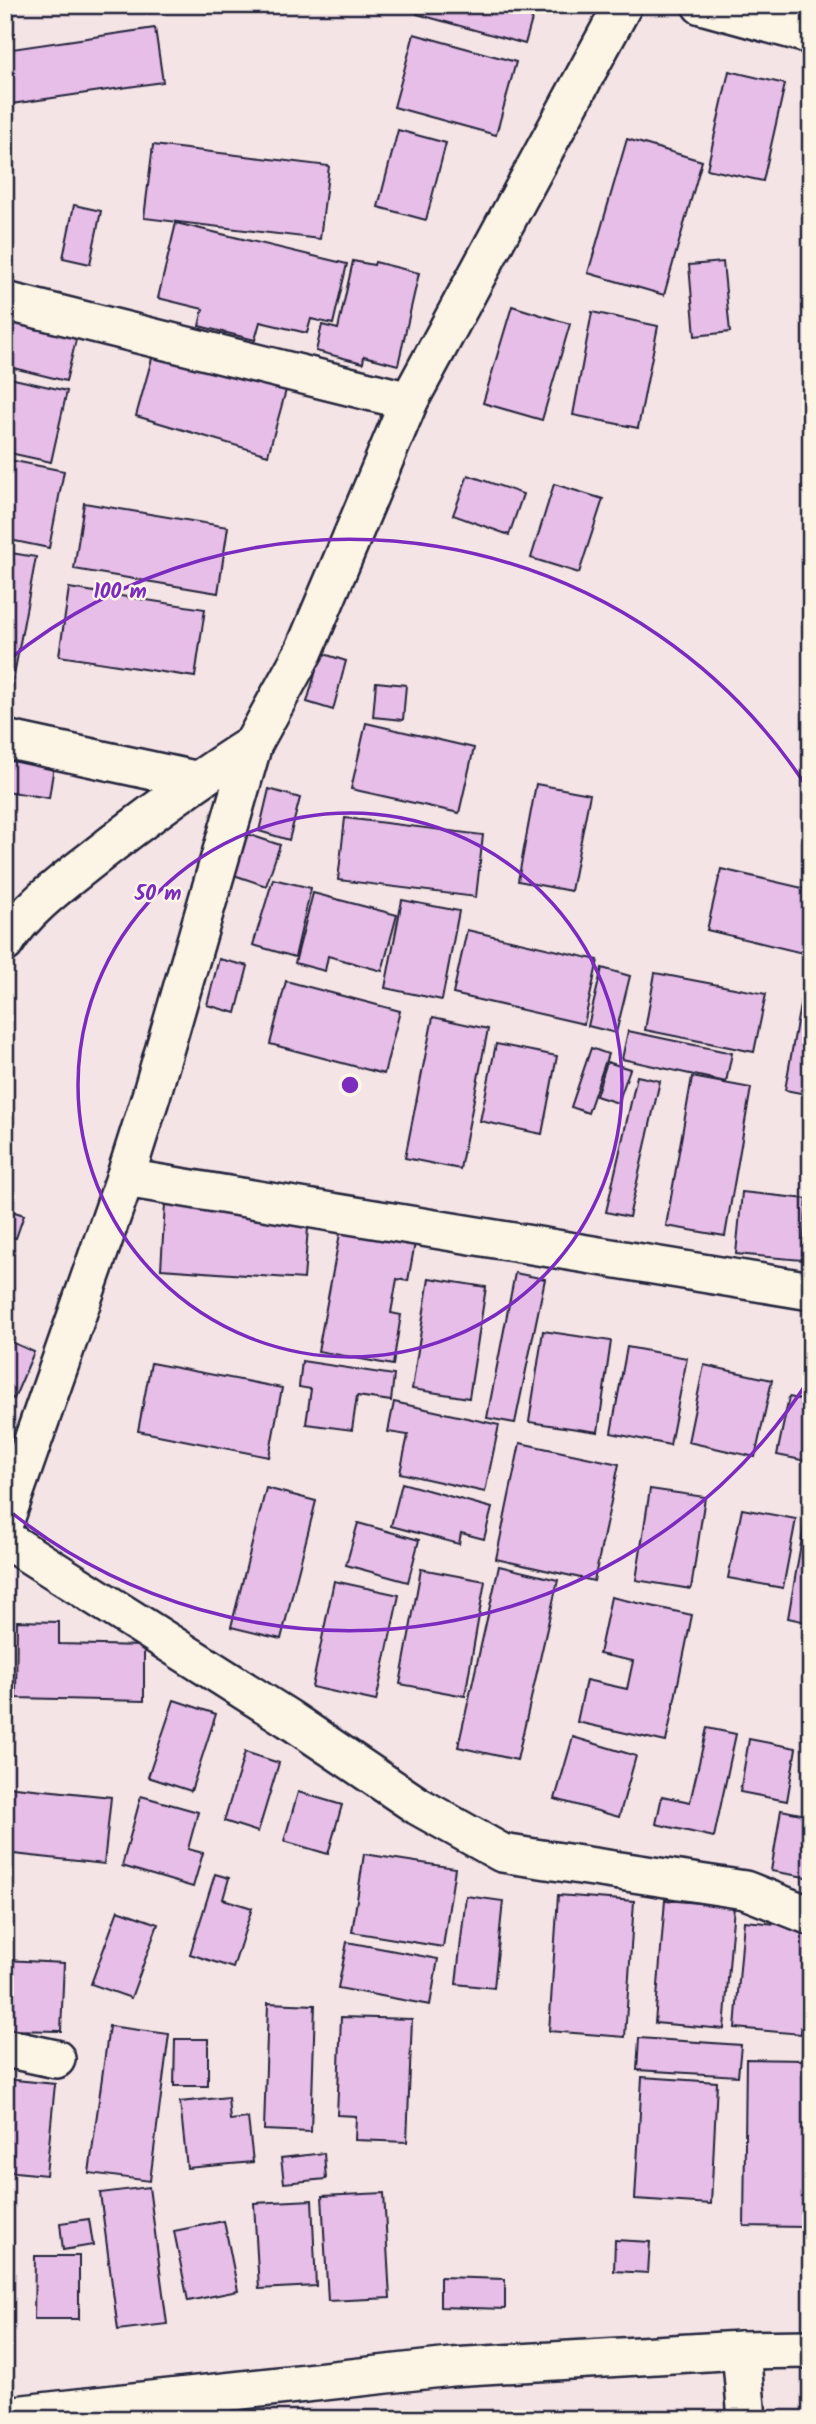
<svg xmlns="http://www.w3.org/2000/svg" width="816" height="2424" viewBox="0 0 816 2424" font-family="Kalam,sans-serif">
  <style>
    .building { fill: #e6bee7; stroke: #22223b; stroke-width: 2 }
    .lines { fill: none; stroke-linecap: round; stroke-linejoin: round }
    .minor-casing { stroke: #22223b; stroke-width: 42 }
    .minor { stroke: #fcf5e5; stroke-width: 37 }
    .ring { fill: none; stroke: #7b2cbf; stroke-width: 3.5 }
    .centre { fill: #7b2cbf; stroke: #fcf5e5; stroke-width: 3.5 }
    .ring-label { font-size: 21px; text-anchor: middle; font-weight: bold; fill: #7b2cbf; stroke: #fcf5e5; stroke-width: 5; stroke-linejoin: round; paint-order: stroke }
  </style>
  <rect width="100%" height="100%" fill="#f5e4e6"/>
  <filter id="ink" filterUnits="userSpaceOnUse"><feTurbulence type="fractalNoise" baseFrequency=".0143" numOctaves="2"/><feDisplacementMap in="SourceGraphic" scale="14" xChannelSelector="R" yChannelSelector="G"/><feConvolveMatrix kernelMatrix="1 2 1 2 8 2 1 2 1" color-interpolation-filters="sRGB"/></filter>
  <g filter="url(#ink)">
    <g class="building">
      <polygon points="419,5 536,5 525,44 417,14"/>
      <polygon points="155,28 163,82 11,104 5,50"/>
      <polygon points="414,34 516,62 496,135 394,107"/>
      <polygon points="729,71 785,84 763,181 707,169"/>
      <polygon points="398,130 446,143 426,220 378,207"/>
      <polygon points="627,139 702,161 664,295 588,273"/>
      <polygon points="153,145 329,166 320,239 144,218"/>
      <polygon points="74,205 101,211 90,264 63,258"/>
      <polygon points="176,223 347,264 333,324 311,319 307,333 260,322 255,340 199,326 203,309 158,298"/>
      <polygon points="353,261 374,265 375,262 419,273 398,365 364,356 363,363 316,351 322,325 338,329"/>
      <polygon points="723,262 730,332 695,336 689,265"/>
      <polygon points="5,304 80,323 66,381 5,366"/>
      <polygon points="512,306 570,324 542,420 483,403"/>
      <polygon points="592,312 658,326 638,428 573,415"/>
      <polygon points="156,344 288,383 268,455 136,416"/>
      <polygon points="5,377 67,391 51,462 5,452"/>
      <polygon points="5,459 64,471 49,548 5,539"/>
      <polygon points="468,475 523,494 509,535 453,515"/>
      <polygon points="554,484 603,499 579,573 531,558"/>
      <polygon points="84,503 228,527 218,593 74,569"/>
      <polygon points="5,552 36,557 12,686 5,685"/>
      <polygon points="69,588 205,609 195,677 59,656"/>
      <polygon points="321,653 346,661 333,710 307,702"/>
      <polygon points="376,682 406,685 403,720 373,717"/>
      <polygon points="366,723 474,748 459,813 351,789"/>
      <polygon points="5,745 56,753 49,798 5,791"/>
      <polygon points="536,784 590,794 571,891 518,881"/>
      <polygon points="269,789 300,798 289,840 259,831"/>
      <polygon points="345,818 483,835 476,897 338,880"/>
      <polygon points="247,834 280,845 266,886 234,875"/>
      <polygon points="721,869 811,890 811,955 707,930"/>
      <polygon points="273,879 311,888 295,957 253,945"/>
      <polygon points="313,893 397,915 382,971 328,956 325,971 295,963"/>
      <polygon points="402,900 459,911 442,1000 385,988"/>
      <polygon points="467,930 598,960 584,1024 453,994"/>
      <polygon points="219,959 248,966 236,1013 207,1005"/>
      <polygon points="602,968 630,976 616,1033 588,1026"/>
      <polygon points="655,973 766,994 754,1052 645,1030"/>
      <polygon points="286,981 400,1011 384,1074 270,1044"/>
      <polygon points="801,999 811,1000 811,1095 785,1090"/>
      <polygon points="433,1017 488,1029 460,1169 405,1158"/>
      <polygon points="628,1031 732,1053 726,1082 622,1059"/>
      <polygon points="496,1044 557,1056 542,1134 480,1121"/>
      <polygon points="591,1048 608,1054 588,1113 571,1107"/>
      <polygon points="607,1062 630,1069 618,1103 596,1096"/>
      <polygon points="637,1076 660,1081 629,1217 606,1212"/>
      <polygon points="692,1077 751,1088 725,1236 666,1226"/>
      <polygon points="742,1192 807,1199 802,1260 736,1254"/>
      <polygon points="165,1204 309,1215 304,1279 161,1269"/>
      <polygon points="5,1209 24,1215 16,1238 5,1236"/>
      <polygon points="341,1228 417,1232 408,1281 397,1279 391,1313 401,1315 393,1365 318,1351"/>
      <polygon points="515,1273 545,1279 515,1423 487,1418"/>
      <polygon points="429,1278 486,1287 469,1398 412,1389"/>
      <polygon points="808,1305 811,1306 811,1377 801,1376"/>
      <polygon points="543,1331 611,1341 598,1432 529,1422"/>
      <polygon points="5,1339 34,1352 14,1399 5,1395"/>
      <polygon points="627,1347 687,1358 670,1445 611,1433"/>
      <polygon points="302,1361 394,1375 391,1401 357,1396 352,1430 306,1424 311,1389 299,1387"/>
      <polygon points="151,1363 282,1388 269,1457 138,1431"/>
      <polygon points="704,1365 772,1380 755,1457 688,1442"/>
      <polygon points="809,1389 811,1462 777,1455 789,1397 807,1401"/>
      <polygon points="394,1402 499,1425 485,1492 400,1473 408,1435 388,1432"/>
      <polygon points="520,1443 619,1464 594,1581 496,1559"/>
      <polygon points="402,1483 492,1508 484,1539 461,1533 459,1544 391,1526"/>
      <polygon points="266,1488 316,1501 281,1639 231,1627"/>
      <polygon points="650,1489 705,1497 691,1589 636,1580"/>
      <polygon points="742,1509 796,1519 783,1588 728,1578"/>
      <polygon points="805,1521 811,1521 811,1623 788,1618"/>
      <polygon points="358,1523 419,1540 408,1582 346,1565"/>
      <polygon points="499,1566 558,1580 517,1760 458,1747"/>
      <polygon points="421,1569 485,1581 465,1696 400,1684"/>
      <polygon points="334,1581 399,1595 376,1701 312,1687"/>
      <polygon points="611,1597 692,1615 666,1742 577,1722 586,1680 627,1689 633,1661 599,1654"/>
      <polygon points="17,1621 59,1622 59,1644 144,1646 144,1701 16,1698"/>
      <polygon points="174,1700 216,1714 191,1791 148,1777"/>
      <polygon points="707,1728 736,1734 714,1837 656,1824 662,1796 690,1802"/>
      <polygon points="573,1737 636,1756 619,1817 555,1799"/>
      <polygon points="749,1739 796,1748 787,1801 740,1792"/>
      <polygon points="245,1752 279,1763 258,1832 224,1821"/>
      <polygon points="5,1786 111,1797 104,1864 5,1853"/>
      <polygon points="298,1792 342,1805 328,1854 284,1841"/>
      <polygon points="141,1796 198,1812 188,1849 203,1853 193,1887 122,1866"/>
      <polygon points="781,1810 811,1816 811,1878 771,1871"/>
      <polygon points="364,1854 455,1868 443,1947 352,1932"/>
      <polygon points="215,1874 229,1878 223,1899 252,1908 233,1968 190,1954"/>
      <polygon points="558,1895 634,1901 625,2037 549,2031"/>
      <polygon points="466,1896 503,1901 494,1988 456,1984"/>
      <polygon points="665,1900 734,1906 724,2029 655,2023"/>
      <polygon points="118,1910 158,1924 131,1998 91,1984"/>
      <polygon points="744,1921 810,1927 801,2034 735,2028"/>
      <polygon points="347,1942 438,1959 430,2005 338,1988"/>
      <polygon points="5,1960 64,1963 61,2031 5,2030"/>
      <polygon points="268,2003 315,2005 311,2132 264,2130"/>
      <polygon points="341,2017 412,2019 407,2142 355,2140 356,2116 337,2115"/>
      <polygon points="109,2026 169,2034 150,2181 89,2173"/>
      <polygon points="639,2038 741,2045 738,2076 637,2070"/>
      <polygon points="175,2039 208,2039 208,2086 174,2086"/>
      <polygon points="746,2059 806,2060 805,2227 744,2226"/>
      <polygon points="642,2077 717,2082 711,2204 635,2199"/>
      <polygon points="5,2079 55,2084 46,2175 5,2171"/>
      <polygon points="228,2097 230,2120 248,2118 253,2162 187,2168 180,2102"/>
      <polygon points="324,2153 326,2179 284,2183 281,2158"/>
      <polygon points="149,2187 167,2324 118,2330 100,2193"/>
      <polygon points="384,2193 390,2298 328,2301 322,2196"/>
      <polygon points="312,2200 316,2286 259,2289 254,2203"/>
      <polygon points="89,2219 93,2245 63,2250 60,2223"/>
      <polygon points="224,2221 238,2291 188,2301 174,2231"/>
      <polygon points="615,2240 650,2242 648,2273 614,2271"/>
      <polygon points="35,2256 79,2256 79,2319 34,2319"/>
      <polygon points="440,2277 505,2279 505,2309 440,2307"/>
    </g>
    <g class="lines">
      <g class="minor-casing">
        <g id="minor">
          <polyline points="701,5 811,35"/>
          <polyline points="5,301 409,401"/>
          <polyline points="5,739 195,780"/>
          <path d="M5,943C23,912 62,883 90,861C143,819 196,780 253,744"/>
          <polyline points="125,1178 811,1291"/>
          <polyline points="5,1520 125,1178 151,1096 253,744 304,651 409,401 623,5"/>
          <polyline points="5,1539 289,1719 418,1806 502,1853 745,1890 811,1916"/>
          <polyline points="5,2048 56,2059"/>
          <polyline points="741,2350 747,2419"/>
          <polyline points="5,2416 451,2367 741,2350 811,2349"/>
        </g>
      </g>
      <use href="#minor" class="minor"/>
    </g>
  </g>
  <g class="ring">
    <circle cx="350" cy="1085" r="272"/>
    <path d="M810 1378A545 545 0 0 1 7 1509M7 661A545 545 0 0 1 810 792"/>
  </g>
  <circle cx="350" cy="1085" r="10" class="centre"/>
  <g class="ring-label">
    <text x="120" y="598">100 m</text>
    <text x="158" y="900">50 m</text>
  </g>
  <rect width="816" height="2424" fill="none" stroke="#fcf5e5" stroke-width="28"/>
  <rect x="14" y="14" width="788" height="2396" fill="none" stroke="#22223b" stroke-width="2.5" filter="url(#ink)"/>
</svg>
